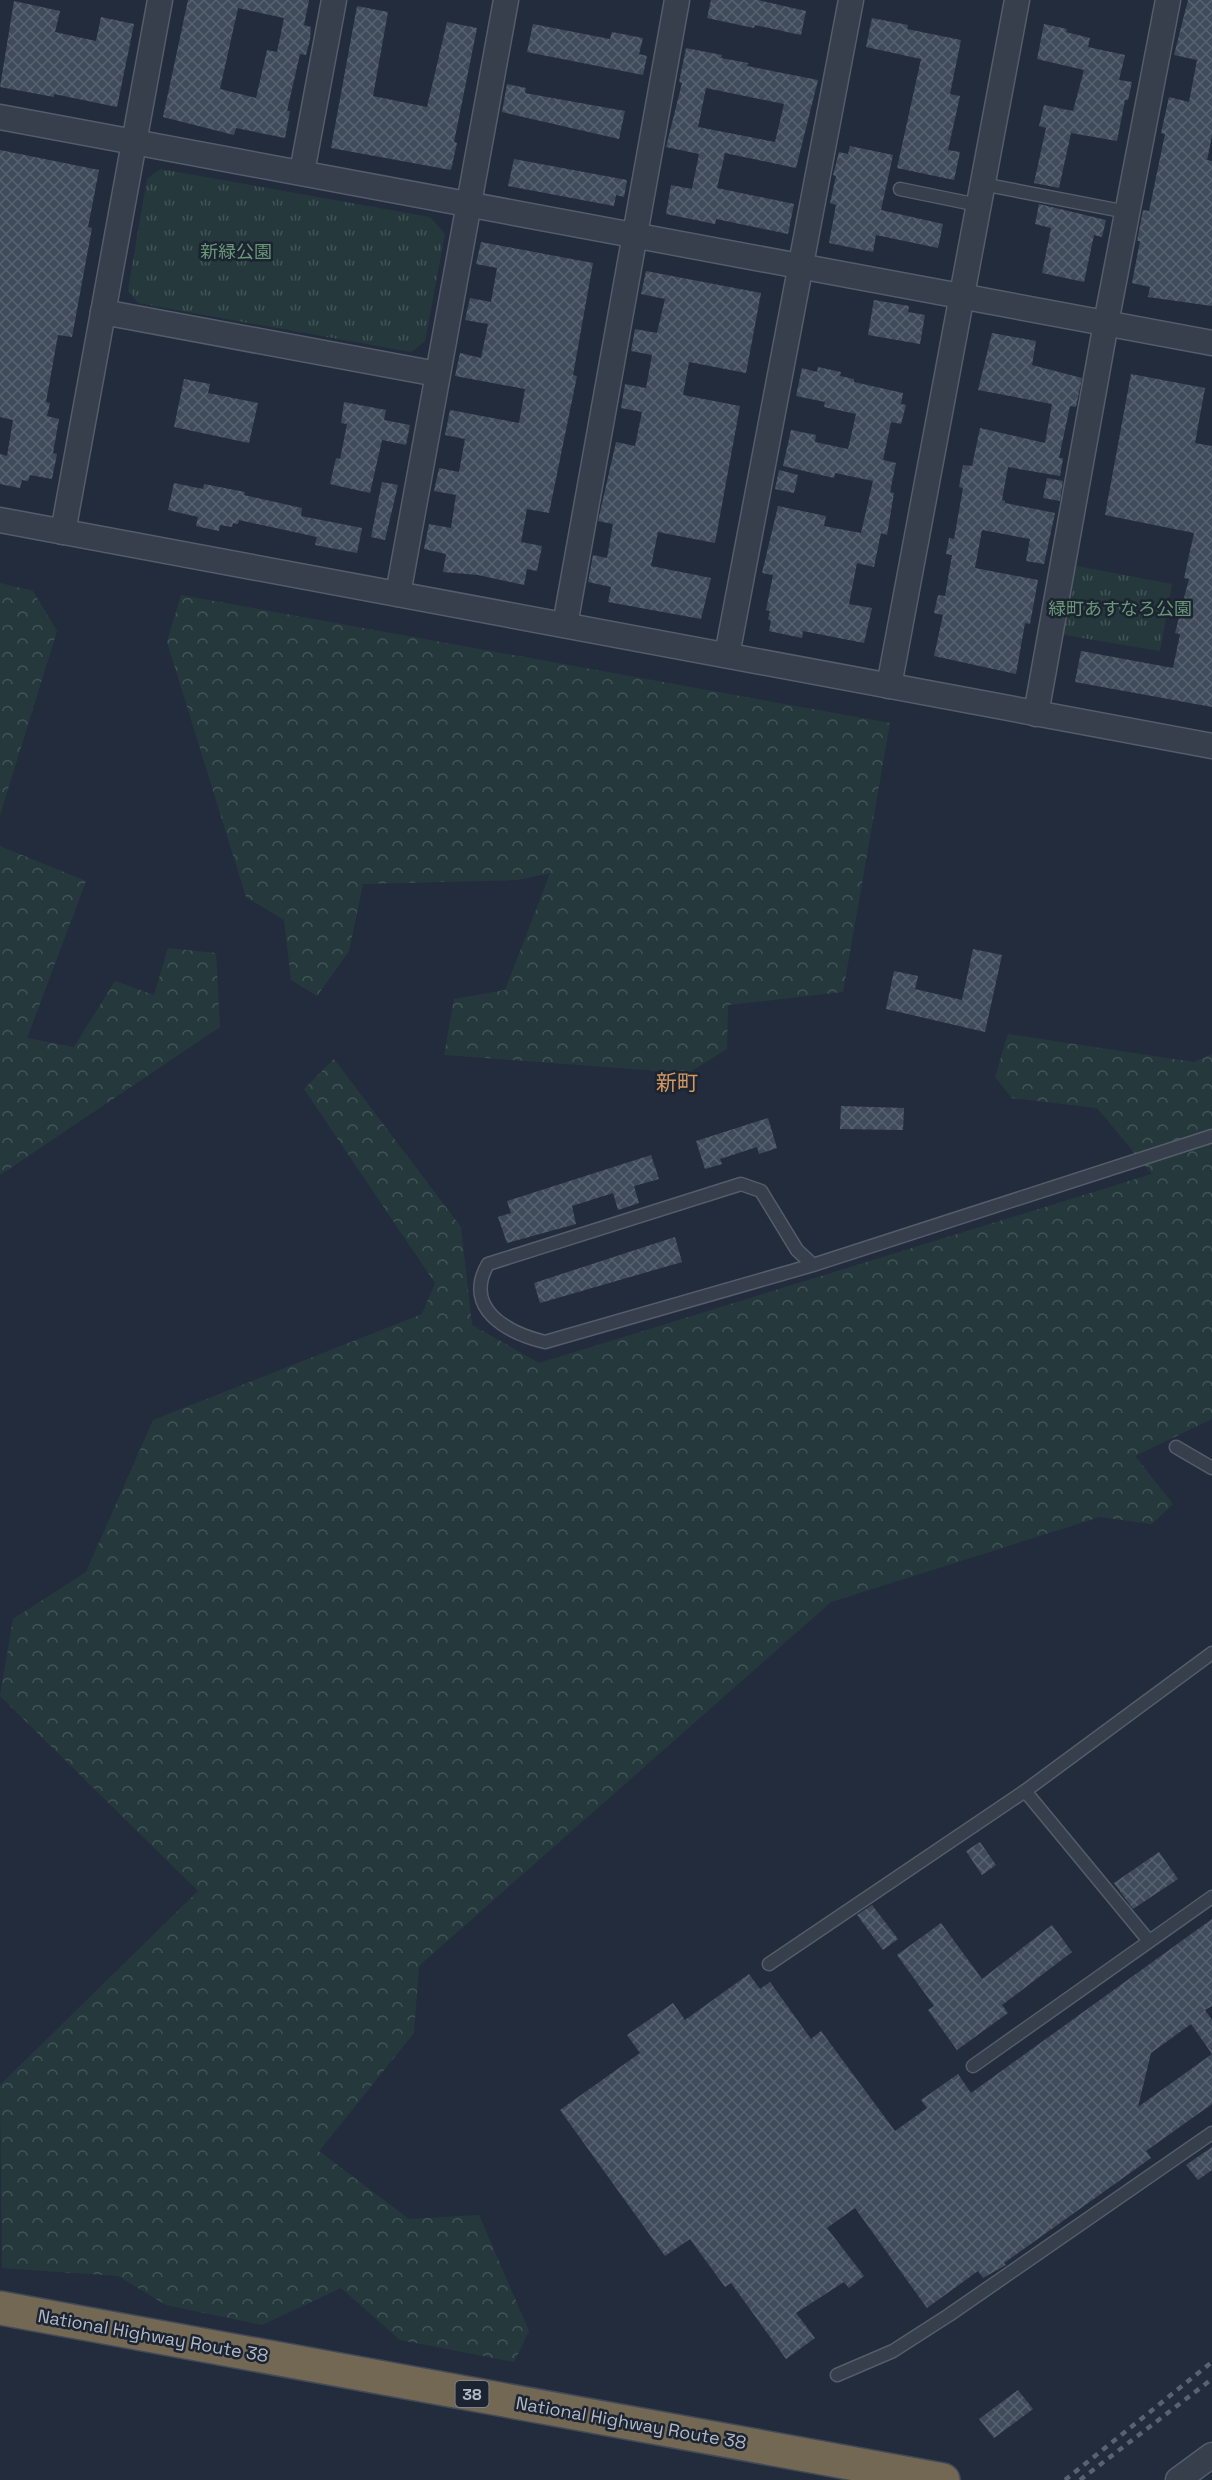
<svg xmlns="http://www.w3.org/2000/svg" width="1212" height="2480" viewBox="0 0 1212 2480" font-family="'Space Grotesk','Noto Sans JP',sans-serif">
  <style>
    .forest { fill: url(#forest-crowns) }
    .park { fill: url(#park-tufts) }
    .building { fill: url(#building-cross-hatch); fill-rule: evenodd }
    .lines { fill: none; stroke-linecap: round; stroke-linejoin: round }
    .lane-casing { stroke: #555c6a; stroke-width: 15 }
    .street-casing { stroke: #555c6a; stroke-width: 27 }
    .highway-casing { stroke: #424957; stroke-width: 36 }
    .lane { stroke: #373e4c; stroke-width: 12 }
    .street { stroke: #373e4c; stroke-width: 24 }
    .highway { stroke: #726854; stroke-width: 33 }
    .rail { stroke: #596273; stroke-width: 4.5; stroke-dasharray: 6 6; stroke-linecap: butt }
    .labels { text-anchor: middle; stroke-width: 5; stroke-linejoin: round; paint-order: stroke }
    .shield { fill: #1c2331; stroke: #858c9a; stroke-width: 1.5 }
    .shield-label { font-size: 16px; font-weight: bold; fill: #b2b9c7 }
    .park-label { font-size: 18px; fill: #699877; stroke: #1c2331 }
    .street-label { font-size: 18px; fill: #b2b9c7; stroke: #1c2331 }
    .quarter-label { font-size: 21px; fill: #d39961; stroke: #1c2331 }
  </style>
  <defs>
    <pattern id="forest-crowns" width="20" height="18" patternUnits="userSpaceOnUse" patternTransform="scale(1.5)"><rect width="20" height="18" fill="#25393d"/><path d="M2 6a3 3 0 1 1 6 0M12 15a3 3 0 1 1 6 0" fill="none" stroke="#425458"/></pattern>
    <pattern id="park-tufts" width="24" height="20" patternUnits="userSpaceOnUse" patternTransform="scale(1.5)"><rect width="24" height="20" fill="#25393d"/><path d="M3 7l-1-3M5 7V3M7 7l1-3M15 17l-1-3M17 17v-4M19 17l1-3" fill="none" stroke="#425458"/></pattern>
    <pattern id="building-cross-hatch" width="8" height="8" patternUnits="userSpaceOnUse" patternTransform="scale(1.5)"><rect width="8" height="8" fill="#3f4a5b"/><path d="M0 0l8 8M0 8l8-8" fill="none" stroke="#586271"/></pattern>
  </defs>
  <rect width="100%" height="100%" fill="#232c3c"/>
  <g class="forest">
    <polygon points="0,583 33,591 57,631 0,815"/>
    <polygon points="181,595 890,723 843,992 728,1005 727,1049 688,1073 444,1055 454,999 505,990 550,873 518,880 363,884 349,951 317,996 291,980 284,920 246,897 167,642"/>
    <polygon points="0,846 86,881 27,1038 74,1047 115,981 154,995 168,948 216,953 220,1027 0,1175"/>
    <polygon points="1008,1034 1194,1062 1212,1054 1212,1419 1135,1456 1173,1504 1152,1524 1100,1517 831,1602 419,1966 414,2033 319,2151 409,2219 479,2215 529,2331 514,2362 400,2340 341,2288 262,2325 166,2305 118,2276 2,2268 0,2085 198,1891 0,1696 13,1619 86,1572 153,1420 422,1314 435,1283 304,1089 334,1059 461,1227 472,1325 539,1363 1152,1174 1097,1108 1012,1098 995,1077"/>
  </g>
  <g class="park">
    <polygon points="160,169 430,217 445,234 425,341 411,352 138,303 128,290 147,179"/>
    <polygon points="1071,565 1172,584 1160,651 1059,634"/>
  </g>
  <g class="building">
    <path d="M188,0H309L304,25L311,27L310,39L306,55L300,54L287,111H290L285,138L236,128L234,135L163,117ZM238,8L284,18L277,52L267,50L256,98L220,89Z"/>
    <polygon points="711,0 758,0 806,11 801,35 755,25 754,28 707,18"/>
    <polygon points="1188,0 1212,0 1212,136 1207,160 1212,161 1212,306 1148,297 1150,287 1132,283 1140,241 1137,241 1143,210 1149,211 1165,134 1161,133 1169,97 1189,102 1197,60 1174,55"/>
    <polygon points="14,1 60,11 55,32 96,41 101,17 134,24 117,107 54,94 54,97 0,87"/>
    <polygon points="357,6 388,12 373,96 427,107 447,22 477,28 454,142 457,143 451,170 331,148"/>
    <polygon points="872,18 908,25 907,29 961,40 950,94 960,96 948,150 960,152 954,180 897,168 921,59 866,47"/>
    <polygon points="533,24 610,39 612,32 643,38 639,54 647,56 643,75 527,52"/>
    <polygon points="1044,24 1067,29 1066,32 1090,38 1088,47 1125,55 1119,80 1132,82 1128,100 1125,100 1117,141 1071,133 1059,188 1034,183 1046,128 1039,126 1044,105 1073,111 1084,70 1037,59"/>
    <path d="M686,48L722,55L721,58L748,63L747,66L818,80L796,168L725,153L717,188L794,204L788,234L716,219L715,224L666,214L671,185L692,189L699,154L666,147L682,83L679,82ZM706,88L784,104L775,142L698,127Z"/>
    <polygon points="507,84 526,88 525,93 625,111 619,139 502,112"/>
    <polygon points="850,146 893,155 881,210 943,224 938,248 876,235 873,252 829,243 836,205 830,203 836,176 833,175 839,152 848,154"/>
    <polygon points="0,150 99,170 88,227 92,228 72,337 58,335 46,402 50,403 47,416 59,419 53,453 57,454 52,479 30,475 28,481 22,480 20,488 0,484 0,454 7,456 13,420 0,417"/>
    <polygon points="514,159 627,180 624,197 616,195 614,206 508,186"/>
    <polygon points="1039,204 1106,220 1102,237 1094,235 1084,282 1042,273 1051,228 1035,224"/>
    <polygon points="481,242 593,263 573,375 577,376 549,513 527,509 521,542 542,546 537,571 527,569 524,585 478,575 443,572 446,554 424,549 429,524 451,528 456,495 434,491 439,468 459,472 465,439 445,435 450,410 519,423 525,389 455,376 460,353 481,358 488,324 465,320 470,298 491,302 497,268 476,264"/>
    <polygon points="646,271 761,293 746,373 689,362 683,395 740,406 715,543 658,532 651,566 711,578 701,619 608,602 611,587 588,582 593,555 607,558 613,524 598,521 616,442 635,446 642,412 621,408 625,384 646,388 652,355 631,351 635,329 657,333 665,299 641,294"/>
    <polygon points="874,300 909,306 908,312 925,315 920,344 868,335"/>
    <polygon points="992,333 1036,341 1032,365 1082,378 1076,407 1070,406 1059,458 1063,458 1060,476 1008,467 1002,500 1005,501 1005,503 1055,513 1044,564 1026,561 1030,539 982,530 975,568 1038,580 1030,624 1025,623 1016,674 934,656 943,615 934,613 938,595 945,596 952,555 946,554 949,538 954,539 963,488 959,487 963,465 972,466 980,428 1045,443 1052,404 978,390"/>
    <polygon points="818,367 841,372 840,376 854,379 854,382 903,393 901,404 906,405 901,424 891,422 883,460 896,463 890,492 894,493 887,535 881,533 874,567 857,563 849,604 872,608 864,643 803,631 802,638 769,631 771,621 768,619 770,611 766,610 773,575 762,573 778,506 826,516 824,526 861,533 873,481 835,473 834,478 783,466 791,430 816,435 815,442 848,449 856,414 824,407 825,402 796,396 802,368 817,372"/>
    <polygon points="1131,374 1205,388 1195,443 1212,446 1212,707 1075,682 1081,651 1173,668 1180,634 1175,633 1189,579 1184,578 1194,533 1105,515"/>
    <polygon points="184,379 210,384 208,393 258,403 249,443 174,427"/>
    <polygon points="344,402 386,410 384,420 410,425 406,445 382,440 370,493 330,484 336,458 340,459 347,424 341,423"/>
    <polygon points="779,470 798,475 794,493 775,489"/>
    <polygon points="1047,478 1063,481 1060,501 1043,498"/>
    <polygon points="382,482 398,485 385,540 371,537"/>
    <polygon points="174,483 203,489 204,484 245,492 244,495 302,508 301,516 362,528 357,553 315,545 317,537 239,520 238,524 233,523 232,527 220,525 219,531 196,526 198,517 168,510"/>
    <polygon points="973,949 1002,955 985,1032 886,1009 894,971 918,976 915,989 962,1000"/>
    <polygon points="841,1106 904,1108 903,1130 840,1129"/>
    <polygon points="768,1118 777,1148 759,1154 757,1147 720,1159 722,1164 705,1169 696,1141"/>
    <polygon points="651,1155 659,1179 634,1186 639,1203 618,1210 613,1193 572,1206 576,1224 507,1243 498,1217 511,1213 507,1201"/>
    <polygon points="675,1237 682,1262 540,1303 534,1283"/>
    <polygon points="980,1842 996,1865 982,1875 966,1851"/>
    <polygon points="1159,1852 1178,1879 1133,1909 1114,1883"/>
    <polygon points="872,1905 898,1939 883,1950 857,1915"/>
    <path d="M1212,1919V2006L1205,2010L1212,2020V2104L1146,2151L1151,2158L1004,2263L1006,2265L983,2278L978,2271L927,2308L855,2208L827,2228L864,2276L849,2288L844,2282L796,2313L815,2338L786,2359L731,2283L725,2287L690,2239L665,2256L560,2110L640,2053L627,2035L673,2003L685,2020L749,1974L760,1989L770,1982L811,2039L821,2031L895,2131L927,2108L921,2100L958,2074L971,2093ZM1191,2024L1212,2054L1138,2107L1151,2053Z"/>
    <polygon points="941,1923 982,1979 1052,1925 1072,1952 1002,2005 1008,2013 957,2050 928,2010 934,2006 897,1955"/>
    <polygon points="1212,2147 1212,2170 1198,2180 1186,2165"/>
    <polygon points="1018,2390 1033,2409 994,2438 979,2419"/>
  </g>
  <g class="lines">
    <g class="lane-casing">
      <g id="lane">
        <polyline points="982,184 1127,212"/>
        <polyline points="900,189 978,205"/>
        <path d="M813,1265L797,1250L761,1191L741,1184L488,1264C462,1309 508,1333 545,1342L813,1265L1212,1136"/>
        <polyline points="1176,1447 1212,1468"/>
        <polyline points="1025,1791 1149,1941"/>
        <polyline points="769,1964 1025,1791 1212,1653"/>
        <polyline points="973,2066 1212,1897"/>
        <polyline points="837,2375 893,2351 949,2315 1212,2133"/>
      </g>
    </g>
    <g class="street-casing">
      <g id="street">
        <polyline points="0,117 1212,343"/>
        <polyline points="302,172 334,0"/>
        <polyline points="103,312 437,374"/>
        <polyline points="0,520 1212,746"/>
        <polyline points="63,532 160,0"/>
        <polyline points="398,594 506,0"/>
        <polyline points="565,625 677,0"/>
        <polyline points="727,655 851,0"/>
        <polyline points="889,686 1017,0"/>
        <polyline points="1036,714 1106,323 1168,0"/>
        <polyline points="1178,2480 1212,2455"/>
      </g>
    </g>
    <g class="highway-casing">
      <polyline id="highway" points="0,2308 943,2480"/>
    </g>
    <use href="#lane" class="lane"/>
    <use href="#street" class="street"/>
    <use href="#highway" class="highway"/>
    <g class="rail">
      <polyline points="1065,2480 1212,2362"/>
      <polyline points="1080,2480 1212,2379"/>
    </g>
  </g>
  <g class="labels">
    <rect class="shield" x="455.5" y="2381" width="33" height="26" rx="4.5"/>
    <g class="shield-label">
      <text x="472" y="2400">38</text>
    </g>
    <g class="park-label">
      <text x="236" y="258">新緑公園</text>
      <text x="1120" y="615">緑町あすなろ公園</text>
    </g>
    <g class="street-label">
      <text transform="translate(153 2336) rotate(10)" y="6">National Highway Route 38</text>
      <text transform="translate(631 2423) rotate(10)" y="6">National Highway Route 38</text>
    </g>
    <g class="quarter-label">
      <text x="677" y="1090">新町</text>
    </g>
  </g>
</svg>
